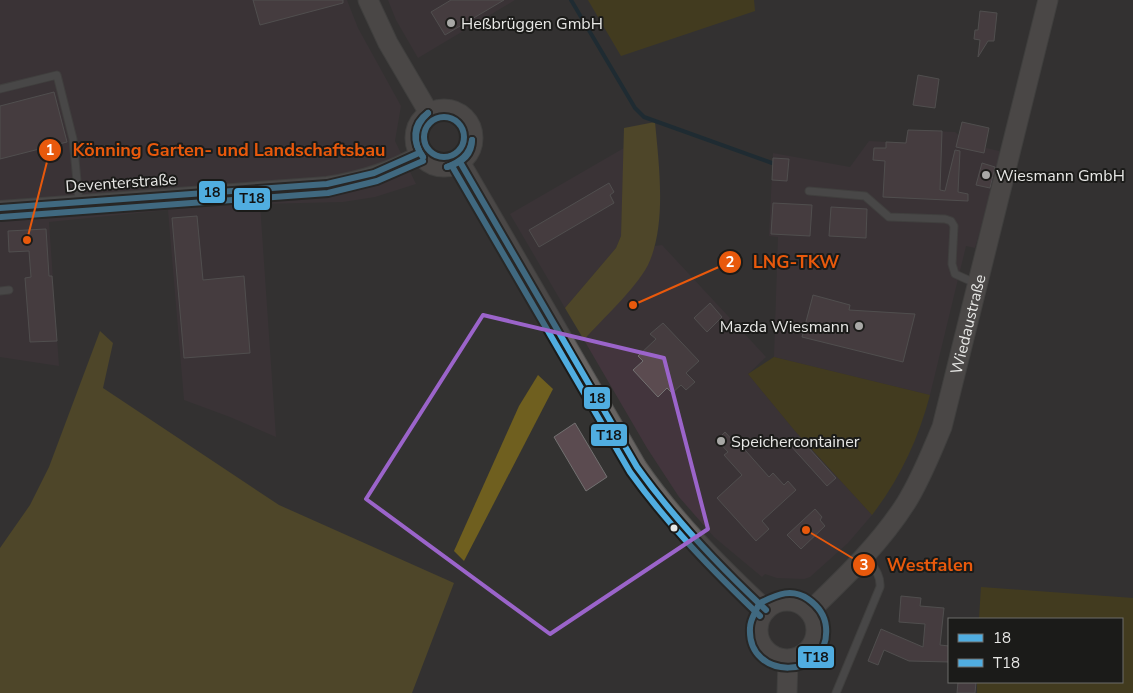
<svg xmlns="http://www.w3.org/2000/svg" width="1133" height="693" viewBox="0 0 1133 693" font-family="'Nunito Sans',sans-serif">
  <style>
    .commercial { fill: #43353d }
    .green { fill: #564809 }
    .forest { fill: #6f5f1f }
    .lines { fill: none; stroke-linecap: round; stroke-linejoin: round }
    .stream { stroke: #072533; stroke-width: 4 }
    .building { fill: #5b4b50; stroke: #737171 }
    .lane-casing { stroke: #50504e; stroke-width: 9 }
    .street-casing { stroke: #50504e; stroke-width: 16 }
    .secondary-casing { stroke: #50504e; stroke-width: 21 }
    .lane { stroke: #636362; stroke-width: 7 }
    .street { stroke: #636362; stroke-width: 14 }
    .secondary { stroke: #676361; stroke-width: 19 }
    .bus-1-casing { stroke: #1b1b19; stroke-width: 10 }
    .bus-2-casing { stroke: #1b1b19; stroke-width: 10 }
    .bus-1 { stroke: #50ade0; stroke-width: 6 }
    .bus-2 { stroke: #50ade0; stroke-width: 6 }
    .marked { fill: none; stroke: #9b64ca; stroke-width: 4; stroke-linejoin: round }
    .poi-dot { fill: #a8a8a6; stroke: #1b1b19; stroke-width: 2 }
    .bus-dot { fill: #e7e7e5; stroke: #1b1b19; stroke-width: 2 }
    .labels { text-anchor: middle; stroke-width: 4; stroke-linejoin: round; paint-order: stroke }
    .poi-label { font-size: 16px; fill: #e7e7e5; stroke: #1b1b19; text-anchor: start }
    .street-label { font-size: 16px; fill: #e7e7e5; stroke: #1b1b19 }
    .leader { fill: none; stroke: #e8590c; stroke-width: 2 }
    .callout-dot { fill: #e8590c; stroke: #1b1b19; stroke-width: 2 }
    .mark-label { font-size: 15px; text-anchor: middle; font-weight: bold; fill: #fff }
    .callout-label { font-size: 18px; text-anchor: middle; font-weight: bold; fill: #e8590c; stroke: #1b1b19; stroke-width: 4; stroke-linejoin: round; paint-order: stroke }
    .line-badge { stroke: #1b1b19; stroke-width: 2 }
    .pale-badge-label { font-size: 14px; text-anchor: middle; font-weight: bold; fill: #111 }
  </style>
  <rect width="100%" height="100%" fill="#333231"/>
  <g class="commercial">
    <polygon points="0,0 347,0 358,28 401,106 395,141 416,184 375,197 343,202 260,204 276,437 230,417 184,400 168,210 49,222 59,366 0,357"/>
    <polygon points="388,0 515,0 418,58 396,20"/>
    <polygon points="908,130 955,132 969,144 999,151 999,166 975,248 966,246 930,395 774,357 778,237 769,236 773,153 850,167 869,141 905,143"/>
    <polygon points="624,148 621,236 616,248 565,308 510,214"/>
    <polygon points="662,245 766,357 748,374 795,431 872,515 848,543 810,577 804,579 777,578 765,574 762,577 714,537 679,497 647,448 584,340 632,286 647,266 655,246"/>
  </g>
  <g class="green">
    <polygon points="588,0 754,0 755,11 621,56"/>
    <path d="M774,357L930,395C918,440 900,478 872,515L795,431L748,374Z"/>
    <polygon points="981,587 1133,598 1133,693 977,693 977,682 1122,682 1122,619 979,619"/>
  </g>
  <g class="forest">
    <path d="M655,122C659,165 667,225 648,265C634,291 603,318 584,340L565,308L616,248L621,236L624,128Z"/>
    <polygon points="100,331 113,343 103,388 279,505 454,583 412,693 0,693 0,548 30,505 49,467"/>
    <polygon points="538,375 553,389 464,561 454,551 519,406"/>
  </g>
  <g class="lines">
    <polyline class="stream" points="571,0 635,108 644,117 772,163"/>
  </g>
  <g class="building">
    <polygon points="253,0 343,0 343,3 260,25"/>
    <polygon points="451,0 504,0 445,35 431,12"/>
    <polygon points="980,11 997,13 994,41 988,41 978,57 980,40 974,39 975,30 978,30"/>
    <polygon points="918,75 939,79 935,108 913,105"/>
    <polygon points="54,92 67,142 0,159 0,106"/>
    <polygon points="962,122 989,128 984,153 956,147"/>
    <polygon points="908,130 942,131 940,190 945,191 955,150 960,151 958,192 968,194 968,201 883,197 885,161 873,160 874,148 886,148 886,142 906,143"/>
    <polygon points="773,158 789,159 787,181 772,180"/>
    <polygon points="982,163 995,167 990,188 976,185"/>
    <polygon points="609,183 614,192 610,195 614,203 539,247 529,230"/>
    <polygon points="773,203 812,205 810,236 771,234"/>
    <polygon points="831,207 867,209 866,238 829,236"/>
    <polygon points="197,216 203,280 244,276 250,353 184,358 172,218"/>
    <polygon points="46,229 49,276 52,276 57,341 30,342 25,278 31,277 29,251 9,252 8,231"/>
    <polygon points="813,295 850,305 849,310 915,314 903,362 802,337"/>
    <polygon points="710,303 722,317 707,332 694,318"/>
    <polygon points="663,323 699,361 686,373 695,382 686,390 681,385 672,393 667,388 658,397 633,370 643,361 638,356 656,339 650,334"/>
    <polygon points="575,423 607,477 586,491 554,437"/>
    <polygon points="725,432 736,444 738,442 769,477 773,473 784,485 788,481 796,490 762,521 769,529 756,541 717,498 742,475 724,455 728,452 717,440"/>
    <polygon points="799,437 836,478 827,486 790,445"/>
    <polygon points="815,509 822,517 820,520 825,526 801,549 787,535"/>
    <polygon points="901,596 921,598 920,606 944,608 940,645 949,646 949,662 909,661 884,650 878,665 868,661 881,629 923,647 925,624 899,622"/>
    <polygon points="958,682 976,682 975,693 957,693"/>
  </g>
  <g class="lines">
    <g class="lane-casing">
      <g id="lane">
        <polyline points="0,89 57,75 73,139 79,202"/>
        <polyline points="809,191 865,196 889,217 945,219 951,221 954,226 952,264 955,274 975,283"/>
        <polyline points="0,291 9,290"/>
        <path d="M836,693L880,587C881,574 873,567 866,557"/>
      </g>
    </g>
    <g class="street-casing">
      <path id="street" d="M0,208L327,184C359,179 390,170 419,153"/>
    </g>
    <g class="secondary-casing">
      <g id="secondary">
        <polyline points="368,0 388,43 429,113"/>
        <circle cx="444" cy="138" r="29"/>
        <path d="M460,162L637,467C674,521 718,565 766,610"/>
        <circle cx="787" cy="630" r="29"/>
        <path id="s1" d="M810,611C845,577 880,544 906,503C921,479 931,453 942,427L1048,0"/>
        <polyline points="787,693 788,660"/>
      </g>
    </g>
    <use href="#lane" class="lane"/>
    <use href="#street" class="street"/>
    <use href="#secondary" class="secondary"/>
    <g class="bus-1-casing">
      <g id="bus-1">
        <path d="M423,157C412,142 412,124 428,113"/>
        <path d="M423,157C412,142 414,126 428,113"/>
        <path d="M460,162L637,467C675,520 719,566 766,610"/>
        <path d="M447,167C460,162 470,155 472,140"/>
        <path d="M447,167C461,163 472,156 472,140"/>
        <polyline points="0,208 327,184 374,173 419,153"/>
      </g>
    </g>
    <g class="bus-2-casing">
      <g id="bus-2">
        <circle cx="444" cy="137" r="20"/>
        <path d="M452,166L630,472C668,525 713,571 760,616"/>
        <polyline points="1,217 328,193 377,181 423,161"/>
        <path d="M758,606C755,613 750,620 750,628C747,682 831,680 826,627C825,615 818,606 808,599C792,588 778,594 762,602"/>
      </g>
    </g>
    <use href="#bus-1" class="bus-1"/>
    <use href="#bus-2" class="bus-2"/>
  </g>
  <path d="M0 0H1133V693H0ZM483,315L664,358L708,529L550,634L366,499Z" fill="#333231" fill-opacity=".55" fill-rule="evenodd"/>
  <path class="marked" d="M483,315L664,358L708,529L550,634L366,499Z"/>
  <g class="poi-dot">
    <circle cx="451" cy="23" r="5"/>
    <circle cx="986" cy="175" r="5"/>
    <circle cx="859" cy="326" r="5"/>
    <circle cx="721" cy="441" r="5"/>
  </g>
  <circle class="bus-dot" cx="674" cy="528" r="4.5"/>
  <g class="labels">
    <g class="poi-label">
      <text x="461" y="29">Heßbrüggen GmbH</text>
      <text x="996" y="181">Wiesmann GmbH</text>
      <text x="849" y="332" text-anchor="end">Mazda Wiesmann</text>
      <text x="731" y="447">Speichercontainer</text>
    </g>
    <g class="street-label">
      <text transform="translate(121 182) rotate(-4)" y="6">Deventerstraße</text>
      <text dy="6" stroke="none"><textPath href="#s1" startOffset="335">Wiedaustraße</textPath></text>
    </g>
  </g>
  <path class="leader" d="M27 240L50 150M633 305L730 262M806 530L864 565"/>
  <g class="callout-dot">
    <circle cx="27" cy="240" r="5"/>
    <circle cx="633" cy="305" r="5"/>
    <circle cx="806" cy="530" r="5"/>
    <circle cx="50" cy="150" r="12"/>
    <circle cx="730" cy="262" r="12"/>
    <circle cx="864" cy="565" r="12"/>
  </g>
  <g class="mark-label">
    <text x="50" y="155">1</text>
    <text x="730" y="267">2</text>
    <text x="864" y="570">3</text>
  </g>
  <g class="callout-label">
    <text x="229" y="156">Könning Garten- und Landschaftsbau</text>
    <text x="796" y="268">LNG-TKW</text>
    <text x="930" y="571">Westfalen</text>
  </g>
  <g class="line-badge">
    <rect x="198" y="180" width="28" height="24" rx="5" fill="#50ade0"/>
    <rect x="233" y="187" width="38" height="24" rx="5" fill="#50ade0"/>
    <rect x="583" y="386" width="28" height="24" rx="5" fill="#50ade0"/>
    <rect x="590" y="423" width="38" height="24" rx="5" fill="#50ade0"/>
    <rect x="797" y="645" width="38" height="24" rx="5" fill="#50ade0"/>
  </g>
  <g class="pale-badge-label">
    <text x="212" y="197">18</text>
    <text x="252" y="203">T18</text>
    <text x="597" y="403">18</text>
    <text x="609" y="440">T18</text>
    <text x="816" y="662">T18</text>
  </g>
  <rect x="948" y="618" width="175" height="65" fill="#1b1b19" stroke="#6d6d6b"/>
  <rect x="958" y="634" width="25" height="8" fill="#50ade0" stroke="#6d6d6b"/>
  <text x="993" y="643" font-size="15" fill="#e7e7e5">18</text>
  <rect x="958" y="659" width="25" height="8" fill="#50ade0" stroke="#6d6d6b"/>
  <text x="993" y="668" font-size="15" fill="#e7e7e5">T18</text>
</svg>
